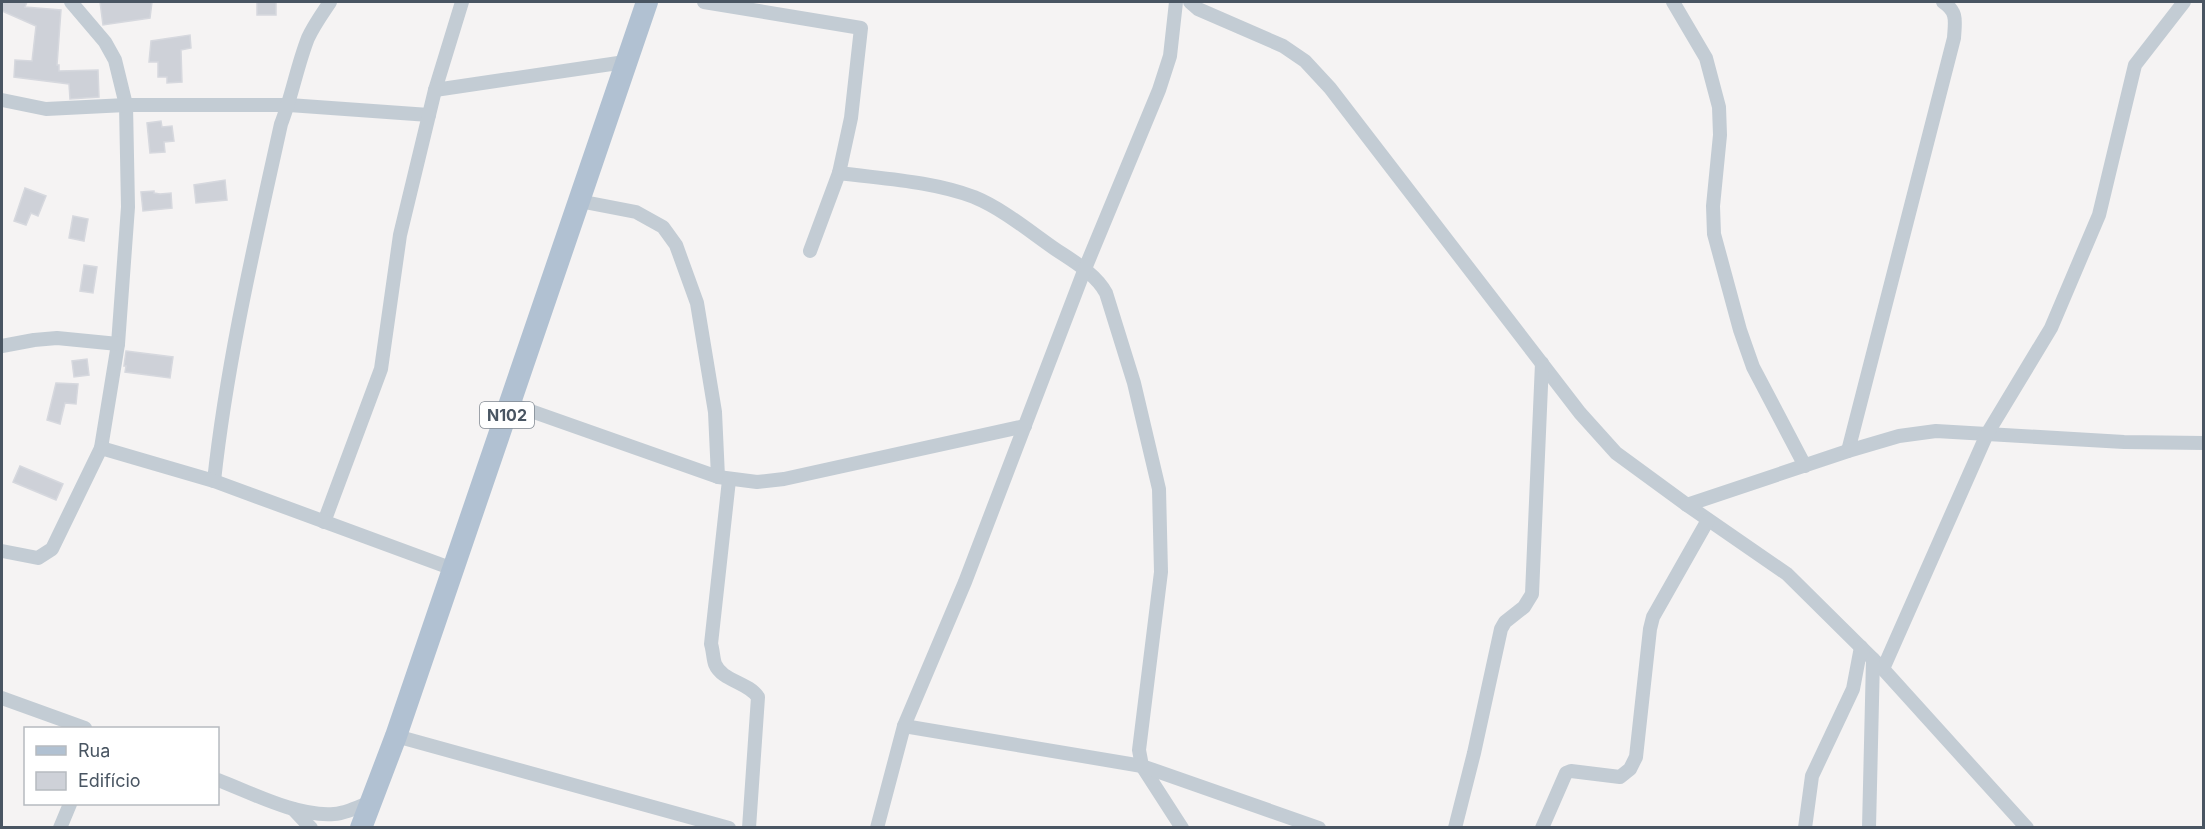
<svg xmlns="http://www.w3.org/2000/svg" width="2205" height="829" viewBox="0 0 2205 829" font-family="Inter,sans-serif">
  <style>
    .building { fill: #ced1d8; stroke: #d6d8de; stroke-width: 1.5 }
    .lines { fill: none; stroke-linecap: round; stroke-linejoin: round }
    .street { stroke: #c3ccd4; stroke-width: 14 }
    .primary { stroke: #b1c1d2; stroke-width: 22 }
    .labels { text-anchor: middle; stroke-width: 5; stroke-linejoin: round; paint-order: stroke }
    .shield { fill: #fff; stroke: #808891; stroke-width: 1.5 }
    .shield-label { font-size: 16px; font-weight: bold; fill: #495562 }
  </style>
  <rect width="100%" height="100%" fill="#f5f3f3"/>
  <g class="building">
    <polygon points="2,2 27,2 25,7 61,10 57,65 59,65 59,71 98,70 99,97 70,99 69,84 14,77 15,60 32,61 36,26 2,11"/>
    <polygon points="100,2 152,2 150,18 103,25"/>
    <rect x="257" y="2" width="19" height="13"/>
    <polygon points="190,35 191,48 181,50 182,82 167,83 167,77 158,77 158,62 149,62 151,41"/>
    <polygon points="161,121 162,127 172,126 174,141 164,142 165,152 150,153 147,123"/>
    <polygon points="225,180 227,200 196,203 194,185"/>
    <polygon points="25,188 46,196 38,216 31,213 26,225 14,221"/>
    <polygon points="154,191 154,193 160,194 171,193 172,208 143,211 141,192"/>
    <polygon points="73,216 88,219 84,241 69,238"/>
    <polygon points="84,265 97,267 93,293 80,291"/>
    <polygon points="126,351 173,357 170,378 125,372 126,366 124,366"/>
    <polygon points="87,359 89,375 74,377 72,361"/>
    <polygon points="56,383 78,384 76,404 65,403 60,424 47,420"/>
    <polygon points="20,466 63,484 56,500 13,482"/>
  </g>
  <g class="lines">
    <g class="street">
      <polyline points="71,2 105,42 115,60 126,105 128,207 118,344 101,448"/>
      <polyline points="704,2 861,28 851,118 839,173 810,251"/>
      <polyline points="1190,2 1198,9 1283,46 1305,61 1330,88 1580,413 1616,453 1687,505 1787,574 1883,669 2027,828"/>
      <polyline points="1673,2 1706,58 1719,107 1720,135 1713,206 1714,234 1740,330 1753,367 1805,466"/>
      <polyline points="435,90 625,62"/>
      <polyline points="2,100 46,109 126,105 289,105 429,115"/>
      <path d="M839,173C884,179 931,181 974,197C1003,209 1029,231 1055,249C1073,261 1096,274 1106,293L1134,383L1159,489L1161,572L1139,750L1142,766L1182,828"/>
      <polyline points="579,201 636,212 663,227 676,245 697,303 715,412 718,477"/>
      <polyline points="2,346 34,340 57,338 118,344"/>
      <polyline points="511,404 718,477 757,482 784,479 1025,426"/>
      <path d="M1848,451L1954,38C1955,21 1958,12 1943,2"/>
      <path d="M729,480L711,644C713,650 713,658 715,664C722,681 748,682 758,697L749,828"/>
      <path d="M214,481C227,361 255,242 281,124C292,96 297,66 308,38C314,25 322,14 330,2"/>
      <polyline points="1687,505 1848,451 1899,436 1936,431 2124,442 2204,443"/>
      <polyline points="324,522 381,369 400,235 435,90 462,2"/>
      <polyline points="2,551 38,558 52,549 101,448 214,481 453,569"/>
      <polyline points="1883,669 1987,434 2051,328 2099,215 2135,65 2184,2"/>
      <polyline points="2,698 85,728"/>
      <polyline points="904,726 1142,766 1319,828"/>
      <polyline points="396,736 729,828"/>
      <path d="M218,780C252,793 297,817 334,814C346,813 359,807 370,802"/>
      <polyline points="293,809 311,828"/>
      <polyline points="60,828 70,804"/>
      <polyline points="877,828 904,726 965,582 1084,271 1159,90 1170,56 1176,2"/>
      <polyline points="1455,828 1474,753 1501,629 1505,622 1524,607 1532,594 1542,363"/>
      <polyline points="1542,828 1566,773 1571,771 1620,777 1630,769 1636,757 1650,629 1653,617 1708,520"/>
      <polyline points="1805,828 1812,776 1853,689 1861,647"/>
      <polyline points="1869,828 1873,659"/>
    </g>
    <polyline class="primary" points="361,828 396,736 647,2"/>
  </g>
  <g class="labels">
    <rect class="shield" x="480" y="402" width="54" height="26" rx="4.5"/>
    <g class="shield-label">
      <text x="507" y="421">N102</text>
    </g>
  </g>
  <rect width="2205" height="829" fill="none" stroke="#495562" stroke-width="6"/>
  <rect x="24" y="727" width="195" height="78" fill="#ffffff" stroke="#b6bbc0" stroke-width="1.5"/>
  <rect x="36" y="746" width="30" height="9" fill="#b1c1d2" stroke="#b6bbc0" stroke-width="1.5"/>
  <text x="78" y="757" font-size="18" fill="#495562">Rua</text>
  <rect x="36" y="772" width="30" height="18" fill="#ced1d8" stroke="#b6bbc0" stroke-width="1.5"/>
  <text x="78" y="787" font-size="18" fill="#495562">Edifício</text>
</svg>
